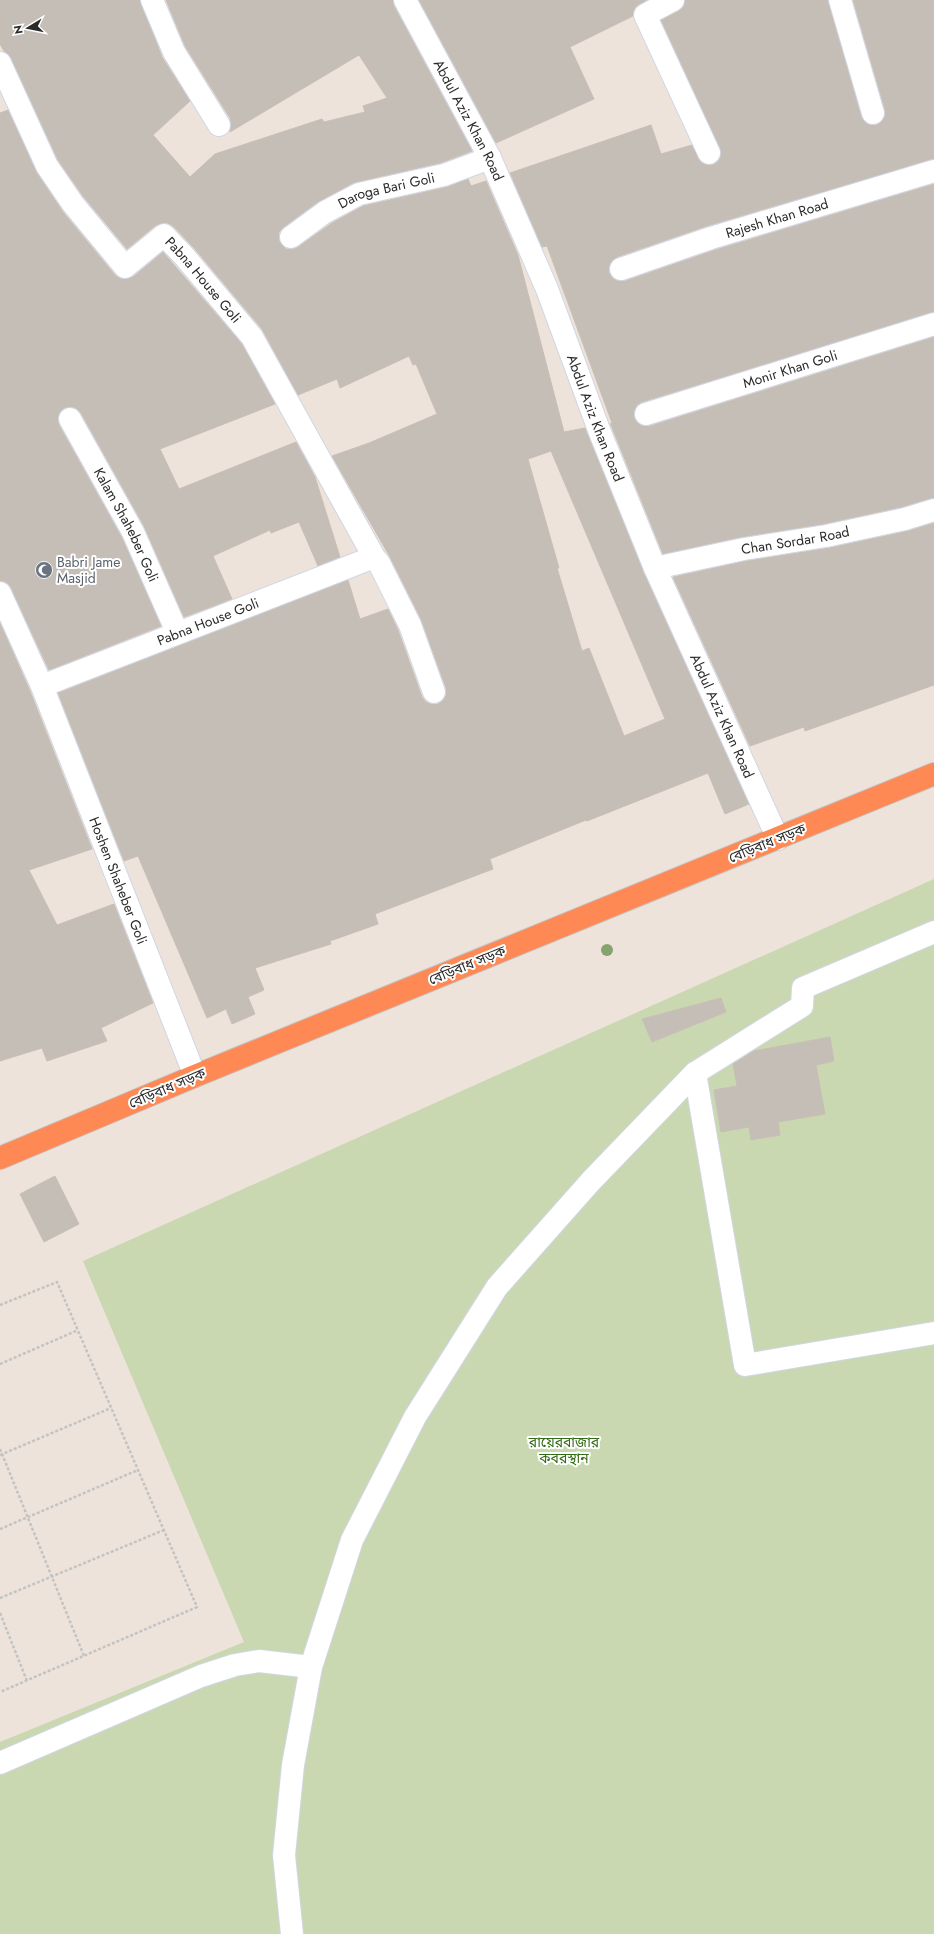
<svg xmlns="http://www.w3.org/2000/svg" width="934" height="1934" viewBox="0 0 934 1934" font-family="Jost,'Noto Sans Bengali',sans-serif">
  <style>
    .cemetery { fill: #c9d8b1 }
    .building { fill: #c5beb7; stroke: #c9bfb4; fill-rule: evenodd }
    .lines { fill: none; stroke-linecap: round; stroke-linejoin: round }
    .minor-casing { stroke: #d0d6e4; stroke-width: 24 }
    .highway-casing { stroke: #c3c3c3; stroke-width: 24 }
    .path { stroke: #c3c3c3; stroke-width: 2.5; stroke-dasharray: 3 2; stroke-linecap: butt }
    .minor { stroke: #fff; stroke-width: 22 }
    .highway { stroke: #ff8954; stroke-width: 22 }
    .tree { fill: #86a26e }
    .labels { text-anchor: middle; stroke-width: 4; stroke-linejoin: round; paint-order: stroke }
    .street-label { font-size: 14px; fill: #2a2a2a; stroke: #fff }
    .worship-label { font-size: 14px; fill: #5b616d; stroke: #fff; text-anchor: start }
    .park-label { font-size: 14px; fill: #326c15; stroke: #fff }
  </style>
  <rect width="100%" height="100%" fill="#ede3db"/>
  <polygon class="cemetery" points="934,879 934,1934 0,1934 0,1742 244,1642 83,1261"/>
  <g class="building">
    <path d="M0,0H140L162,57L190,101L153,135L190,177L215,154L322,119L324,122L365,112L363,106L387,98L359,55L230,132L231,124L230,118L185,46L166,0H393L394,6L472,151L440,163L353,183L318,202L284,227L279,232V238L281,244L286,249H292L298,247L332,223L363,206L447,187L468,179L471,186L486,181L518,255L564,432L585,428L644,573L749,804L725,814L708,773L587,821L586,820L490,859L493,869L375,914L378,924L330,941L331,944L255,968L264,990L248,997L255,1014L232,1024L226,1009L207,1018L138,856L124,861L58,693L348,580L360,619L388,609L398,630L422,697L426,702L431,704H438L443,700L446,695V688L421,619L390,557L332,456L369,443L437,414L416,364L413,365L409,356L340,388L337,379L298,395L262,329L194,248L173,226L167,223L156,225L127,249L83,196L58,160L11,58L4,51L0,44ZM551,451L665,719L624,736L589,648L582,651L557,568H559L528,459Z"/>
    <polygon points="419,0 647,0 635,8 633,16 570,47 594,99 496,143"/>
    <polygon points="685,0 828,0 861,116 865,122 870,125 877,125 882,121 885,116 885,110 853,0 934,0 934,159 707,226 617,257 612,261 609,266 609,273 613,278 618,281 625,281 715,250 934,184 934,312 642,402 637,405 634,411 634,418 638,423 643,426 650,426 934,337 934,498 902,507 824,524 742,537 663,554 611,425 610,424 612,423 547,246 542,247 510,173 651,125 661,154 692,145 702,163 708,165 714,164 719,160 721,154 720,148 661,20 679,11 684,6"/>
    <polygon points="8,110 37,173 63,212 115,275 121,279 127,279 133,277 163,252 242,344 275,404 160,449 179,489 296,442 315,477 340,557 318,566 299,522 271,533 270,530 213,556 232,599 184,617 144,526 81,413 76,408 71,407 64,408 59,413 58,419 59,425 122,538 161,626 49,670 11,588 7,583 0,581 0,113"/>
    <polygon points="934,523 934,685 805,731 804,727 750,746 673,577 746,561 829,548 908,531"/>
    <polygon points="0,623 30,691 92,849 29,870 57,925 114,904 153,1003 101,1028 107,1041 47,1061 42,1048 0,1061"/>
    <polygon points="721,998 726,1012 652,1042 642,1019"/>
    <polygon points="830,1037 834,1061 816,1065 825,1114 778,1122 780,1135 751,1140 749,1127 721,1132 714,1090 737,1086 733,1064 754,1051"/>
    <polygon points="55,1176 79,1224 44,1242 20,1194"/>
  </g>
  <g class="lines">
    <g class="minor-casing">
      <g id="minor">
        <polyline points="152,0 174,52 219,125"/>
        <path id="s1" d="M405,0L490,158L547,289L599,430L655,568L778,839"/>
        <polyline points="673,0 645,15 709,153"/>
        <polyline points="840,0 873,113"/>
        <path id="s2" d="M0,63L47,166L73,204L125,267L164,235L184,256L252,337L374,557L379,563L410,625L434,692"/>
        <path id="s3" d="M291,237L325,212L359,194L444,175L490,158"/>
        <path id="s4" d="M621,269L711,238L934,171"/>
        <path id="s5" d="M646,414L934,324"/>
        <path id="s6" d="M70,419L133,532L177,632"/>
        <path id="s7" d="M655,568L744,549L826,536L905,519L934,510"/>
        <path id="s8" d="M0,593L42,686L195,1076"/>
        <path id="s9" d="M42,686L374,557"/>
        <polyline points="695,1073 802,1006 803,988 934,932"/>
        <polyline points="311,1667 352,1540 415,1417 497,1287 591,1181 695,1073 745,1365 934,1333"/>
        <polyline points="0,1763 201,1676 235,1665 259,1661 311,1667 293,1765 284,1855 292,1934"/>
      </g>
    </g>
    <g class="highway-casing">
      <polyline id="highway" points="0,1158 195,1076 934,774"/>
    </g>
    <g class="path">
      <polyline points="0,1305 57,1282 197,1607 0,1692"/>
      <polyline points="0,1364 78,1330"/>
      <polyline points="0,1449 84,1656"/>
      <polyline points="0,1455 111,1408"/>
      <polyline points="0,1529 138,1470"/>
      <polyline points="0,1598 164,1530"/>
      <polyline points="0,1613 27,1681"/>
    </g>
    <use href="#minor" class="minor"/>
    <use href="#highway" class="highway"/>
  </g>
  <circle class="tree" cx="607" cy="950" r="6"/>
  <defs>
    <g id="mosque-disc" transform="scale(0.9)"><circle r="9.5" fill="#6b7280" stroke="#fff"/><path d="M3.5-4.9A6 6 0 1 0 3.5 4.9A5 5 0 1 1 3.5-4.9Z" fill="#fff"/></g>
  </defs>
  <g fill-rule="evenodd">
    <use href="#mosque-disc" x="44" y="570"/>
  </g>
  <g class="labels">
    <g class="street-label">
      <text dy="5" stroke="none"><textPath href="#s1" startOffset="136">Abdul Aziz Khan Road</textPath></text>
      <text dy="5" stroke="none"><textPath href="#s3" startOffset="108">Daroga Bari Goli</textPath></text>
      <text dy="5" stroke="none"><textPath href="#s4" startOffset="164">Rajesh Khan Road</textPath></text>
      <text dy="5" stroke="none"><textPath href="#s2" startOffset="351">Pabna House Goli</textPath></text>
      <text dy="5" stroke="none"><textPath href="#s5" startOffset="151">Monir Khan Goli</textPath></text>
      <text dy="5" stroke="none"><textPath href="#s1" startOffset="460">Abdul Aziz Khan Road</textPath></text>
      <text dy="5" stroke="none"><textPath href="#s6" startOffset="120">Kalam Shaheber Goli</textPath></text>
      <text dy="5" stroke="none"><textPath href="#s7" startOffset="143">Chan Sordar Road</textPath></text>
      <text dy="5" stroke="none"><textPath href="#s9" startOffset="178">Pabna House Goli</textPath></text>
      <text dy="5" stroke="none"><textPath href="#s1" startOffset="784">Abdul Aziz Khan Road</textPath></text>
      <text transform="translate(767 843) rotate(-22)" y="5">বেড়িবাধ সড়ক</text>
      <text dy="5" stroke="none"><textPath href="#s8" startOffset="311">Hoshen Shaheber Goli</textPath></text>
      <text transform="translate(467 965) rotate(-22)" y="5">বেড়িবাধ সড়ক</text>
      <text transform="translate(167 1088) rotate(-23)" y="5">বেড়িবাধ সড়ক</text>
    </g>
    <g class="worship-label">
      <text x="57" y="567">Babri Jame<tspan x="57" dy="16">Masjid</tspan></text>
    </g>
    <g class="park-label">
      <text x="564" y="1447">রায়েরবাজার<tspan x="564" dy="16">কবরস্থান</tspan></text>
    </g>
  </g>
  <g transform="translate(28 28) rotate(260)" stroke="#ffffff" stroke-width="3" paint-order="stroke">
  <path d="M0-3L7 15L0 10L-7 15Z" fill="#2a2a2a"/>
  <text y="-6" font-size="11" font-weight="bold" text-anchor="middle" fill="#2a2a2a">N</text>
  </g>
</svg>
